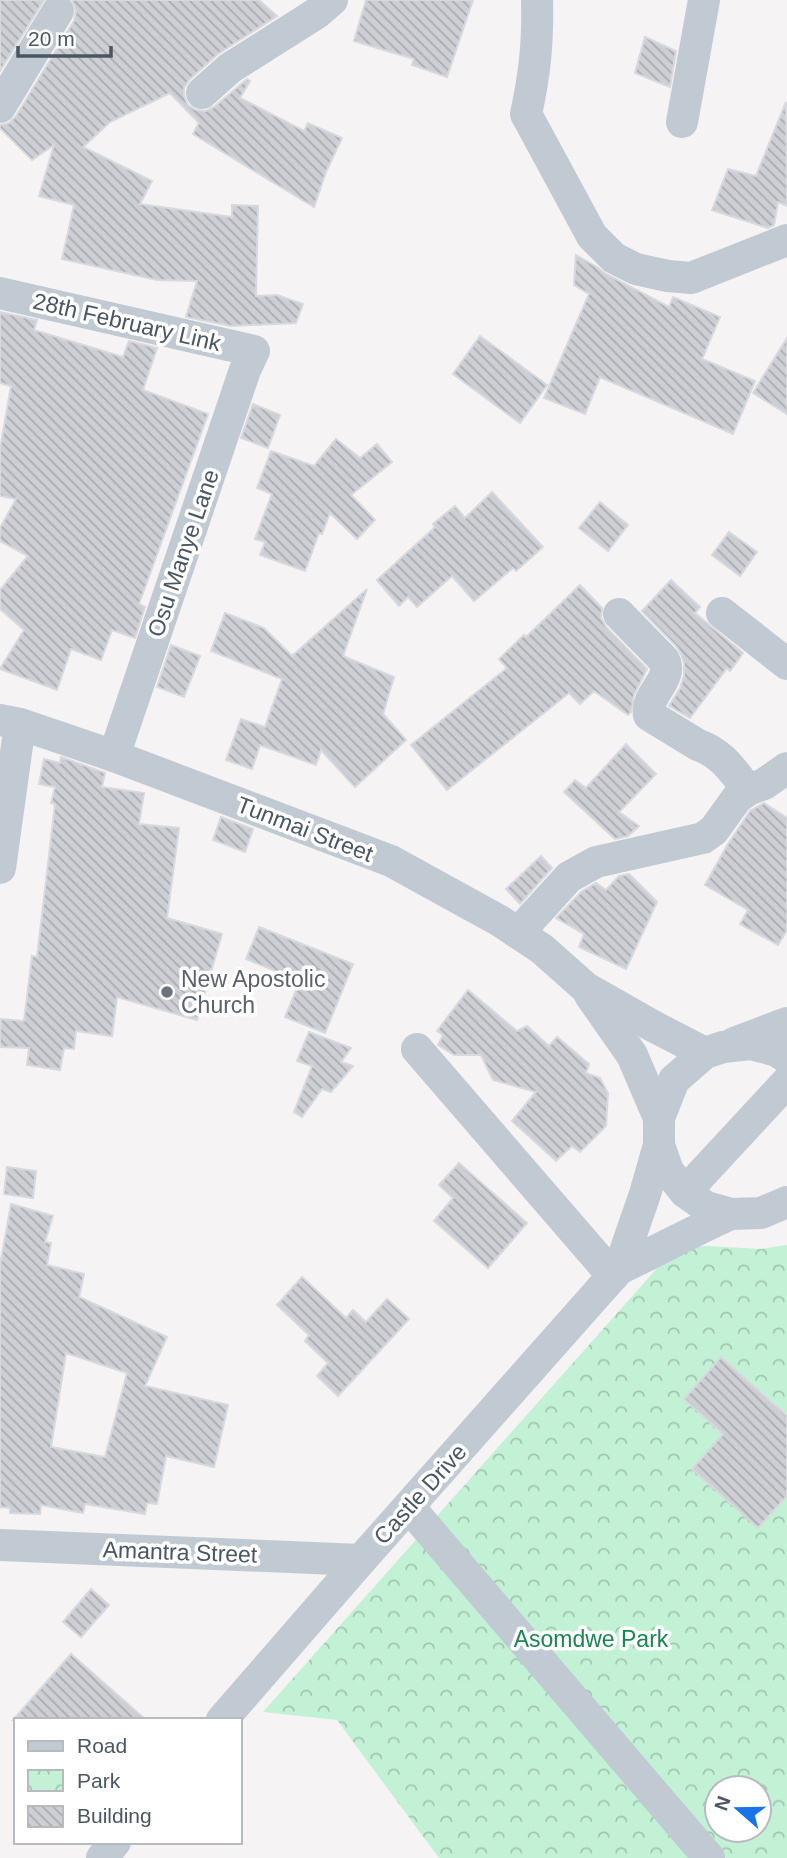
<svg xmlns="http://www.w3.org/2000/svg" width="787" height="1858" viewBox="0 0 787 1858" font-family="Arial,sans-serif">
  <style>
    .park { fill: url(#park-crowns); fill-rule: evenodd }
    .building { fill: url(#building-back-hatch); stroke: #d7d9de; stroke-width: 2; fill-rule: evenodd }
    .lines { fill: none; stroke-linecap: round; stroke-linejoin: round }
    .minor { stroke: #c1cad2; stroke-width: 32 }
    .worship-dot { fill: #6b7280; stroke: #fff; stroke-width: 2.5 }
    .labels { text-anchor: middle; stroke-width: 7; stroke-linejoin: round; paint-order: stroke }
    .street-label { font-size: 23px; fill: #4a5661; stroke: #fff }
    .worship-label { font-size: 23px; fill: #5b616d; stroke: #fff; text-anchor: start }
    .park-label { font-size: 23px; fill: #17864f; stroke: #fff }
  </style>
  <defs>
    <pattern id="park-crowns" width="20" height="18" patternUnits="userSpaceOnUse" patternTransform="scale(1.75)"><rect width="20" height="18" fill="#c3f1d5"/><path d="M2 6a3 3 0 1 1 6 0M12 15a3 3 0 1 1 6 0" fill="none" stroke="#a0c6b0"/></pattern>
    <pattern id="building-back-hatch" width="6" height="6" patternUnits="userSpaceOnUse" patternTransform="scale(1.75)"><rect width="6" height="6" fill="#cdcfd5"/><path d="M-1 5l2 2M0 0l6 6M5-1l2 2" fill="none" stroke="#a8abb0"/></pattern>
  </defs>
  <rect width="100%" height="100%" fill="#f5f3f3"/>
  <path class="park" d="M787,1245V1858H439L337,1720L263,1712L675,1248L707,1246L761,1249ZM717,1788H759V1830H717Z"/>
  <g class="building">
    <polygon points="0,0 44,0 0,71"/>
    <polygon points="72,0 259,0 277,16 218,54 189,80 184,88 184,96 188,105 196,110 206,111 214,107 247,79 250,81 240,98 304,131 308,123 342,138 326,172 314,207 193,134 199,123 170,93 110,122 83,147 152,181 140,204 232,217 232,205 258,206 256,296 277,295 303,304 296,323 231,326 186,317 197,281 157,280 62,259 74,205 39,196 54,145 32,160 0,128 0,125 9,123 16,116 74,21 76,11"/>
    <polygon points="366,0 473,0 447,77 412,65 414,59 354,41"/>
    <polygon points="645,37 676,51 670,87 635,73"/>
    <polygon points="786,102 787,206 778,202 774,225 768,228 712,210 728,169 756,176"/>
    <polygon points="576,255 597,267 606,274 669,307 673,297 720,317 702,359 755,381 733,434 600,377 585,414 544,398 589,294 574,285"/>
    <polygon points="0,312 37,320 34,330 123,357 129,341 157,348 143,390 208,414 139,604 145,607 135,638 112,630 101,660 71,649 57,690 0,669 24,630 0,609 0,590 28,556 0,541 0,528 16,499 0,496 0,449 11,386 0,383"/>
    <polygon points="480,336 547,385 520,423 453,374"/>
    <polygon points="787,338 787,414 753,393"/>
    <polygon points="253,404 280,415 268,448 241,438"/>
    <polygon points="336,439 360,458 377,444 392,462 351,495 375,520 357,539 330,513 322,534 319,533 305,571 260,555 265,542 255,539 272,494 257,488 271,451 314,466"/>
    <polygon points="492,492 543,547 516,571 513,568 474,601 452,576 417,607 408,597 399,606 377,580 435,527 433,524 455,506 465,518"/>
    <polygon points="600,502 628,525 608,551 579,528"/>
    <polygon points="729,532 757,552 740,576 712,555"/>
    <polygon points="671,580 700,607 695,613 743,653 730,671 727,668 690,718 669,706 680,688 684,676 684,663 681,654 677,647 642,611"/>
    <polygon points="580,585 602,608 601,618 606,627 647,669 634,695 631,712 628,715 594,691 580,704 569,693 447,790 411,745 507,668 499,659 524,635 526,637"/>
    <polygon points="367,589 343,656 394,677 383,714 406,740 355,787 321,750 316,765 260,745 252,769 226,760 241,719 265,727 282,679 211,651 225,613 264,628 292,656"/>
    <polygon points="171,645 200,656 184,697 157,687"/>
    <polygon points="626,744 656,774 619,812 639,826 628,836 615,839 564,792 575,780 586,788"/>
    <polygon points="61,757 105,773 102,787 144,793 139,824 179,828 167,918 222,934 197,1020 117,997 112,1036 76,1031 74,1049 64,1048 60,1070 27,1065 29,1048 0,1047 0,1035 1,1019 24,1021 32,956 37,957 55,804 51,803 55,787 39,784 44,759 60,763"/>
    <polygon points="764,803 787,818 787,930 778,945 740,924 748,910 705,885 728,844 750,811"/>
    <polygon points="221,817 253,829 245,852 213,840"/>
    <polygon points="541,856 552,868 520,904 506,889"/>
    <polygon points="629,874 657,902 626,969 579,947 584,934 556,918 581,892 596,883 606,890 619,876"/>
    <polygon points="259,927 353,964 325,1033 285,1017 300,981 246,959"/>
    <polygon points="468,990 517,1031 527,1026 549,1046 557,1037 589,1064 586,1073 600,1078 608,1093 606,1126 580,1152 572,1146 556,1161 512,1121 536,1092 493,1080 481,1055 454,1055 438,1045 443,1035 437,1031"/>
    <polygon points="309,1032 351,1048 341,1062 353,1066 331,1092 322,1089 302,1117 294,1112 312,1066 297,1061"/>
    <polygon points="459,1163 527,1223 488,1268 434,1221 453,1198 439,1185"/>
    <polygon points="7,1167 36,1171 33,1198 4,1194"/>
    <path d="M11,1204L53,1216L45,1242L51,1243L47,1265L84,1274L79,1297L167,1337L145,1386L228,1405L214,1467L166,1456L157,1504L147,1503L145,1514L85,1504L83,1513L41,1505L40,1514L10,1513V1508L0,1507V1265ZM66,1353L127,1373L105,1457L51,1447Z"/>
    <polygon points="302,1277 346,1318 353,1310 366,1322 387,1299 409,1319 338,1396 317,1376 328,1363 305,1341 309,1335 277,1305"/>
    <polygon points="721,1357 787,1416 787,1496 758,1528 692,1469 723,1434 684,1399"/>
    <polygon points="91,1589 109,1605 81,1637 63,1622"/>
    <polygon points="71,1654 146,1720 13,1720"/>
  </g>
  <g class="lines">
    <g class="minor">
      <path d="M537,0C538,42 535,73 526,114L592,236L614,258L636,269L668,276L691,278L787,240"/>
      <polyline points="202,93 230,68 317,13 332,0"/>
      <polyline points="0,107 58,11"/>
      <polyline points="682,122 704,0"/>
      <polyline points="0,293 254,351 245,370 114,756"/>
      <polyline points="722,613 787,664"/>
      <path d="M619,614L664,660C674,680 645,694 649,715L698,745C722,753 733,771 748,790"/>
      <polyline points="0,720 20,724 114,756 391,861 500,921 542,949 586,988 651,1025 705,1053"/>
      <polyline points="0,868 20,724"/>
      <polyline points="518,933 569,877 596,862 703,838 714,830 737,798 748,790 764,784 787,768"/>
      <polyline points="590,995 632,1055 659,1118"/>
      <polyline points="734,1043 787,1023"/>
      <polyline points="417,1049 613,1276"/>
      <polyline points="787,1058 777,1051 751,1044 723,1047 705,1053 674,1080 659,1118 659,1145 668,1171 685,1192 706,1207 731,1214 761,1213 787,1202"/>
      <polyline points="685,1192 787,1082"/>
      <polyline points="619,1269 645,1194 659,1145"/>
      <polyline points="409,1507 709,1858"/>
      <polyline points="0,1545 361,1560"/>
      <path d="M222,1720L361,1560L619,1269C657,1251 693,1231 731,1214"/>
      <polyline points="102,1858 115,1842"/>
    </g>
  </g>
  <circle class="worship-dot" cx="167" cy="992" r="7"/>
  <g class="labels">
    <g class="street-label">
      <text transform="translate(127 322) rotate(13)" y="8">28th February Link</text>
      <text transform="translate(183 553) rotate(-71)" y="8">Osu Manye Lane</text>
      <text transform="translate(305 829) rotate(21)" y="8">Tunmai Street</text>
      <text transform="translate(420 1494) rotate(-48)" y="8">Castle Drive</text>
      <text transform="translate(180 1552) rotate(2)" y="8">Amantra Street</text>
    </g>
    <g class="worship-label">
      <text x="181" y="987">New Apostolic<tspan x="181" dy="26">Church</tspan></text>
    </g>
    <g class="park-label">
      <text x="591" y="1647">Asomdwe Park</text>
    </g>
  </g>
  <rect x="14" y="1718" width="228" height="126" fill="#ffffff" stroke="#b7bbc0" stroke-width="2"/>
  <rect x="28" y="1741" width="35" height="10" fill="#c1cad2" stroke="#b7bbc0" stroke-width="2"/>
  <text x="77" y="1753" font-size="21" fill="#4a5661">Road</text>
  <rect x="28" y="1770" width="35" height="21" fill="url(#park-crowns)" stroke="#b7bbc0" stroke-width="2"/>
  <text x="77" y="1788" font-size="21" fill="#4a5661">Park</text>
  <rect x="28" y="1806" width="35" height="21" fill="url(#building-back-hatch)" stroke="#b7bbc0" stroke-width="2"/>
  <text x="77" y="1823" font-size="21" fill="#4a5661">Building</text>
  <g transform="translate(738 1809) rotate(290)"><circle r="33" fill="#ffffff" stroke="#b7bbc0" stroke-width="2"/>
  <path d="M0-5L12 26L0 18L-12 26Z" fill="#1a73e8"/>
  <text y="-10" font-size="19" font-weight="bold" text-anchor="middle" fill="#4a5661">N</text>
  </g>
  <path d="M18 46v10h93v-10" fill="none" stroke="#4a5661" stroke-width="3.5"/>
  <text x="28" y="46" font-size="21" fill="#4a5661" stroke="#ffffff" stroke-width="5" paint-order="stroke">20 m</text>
</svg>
